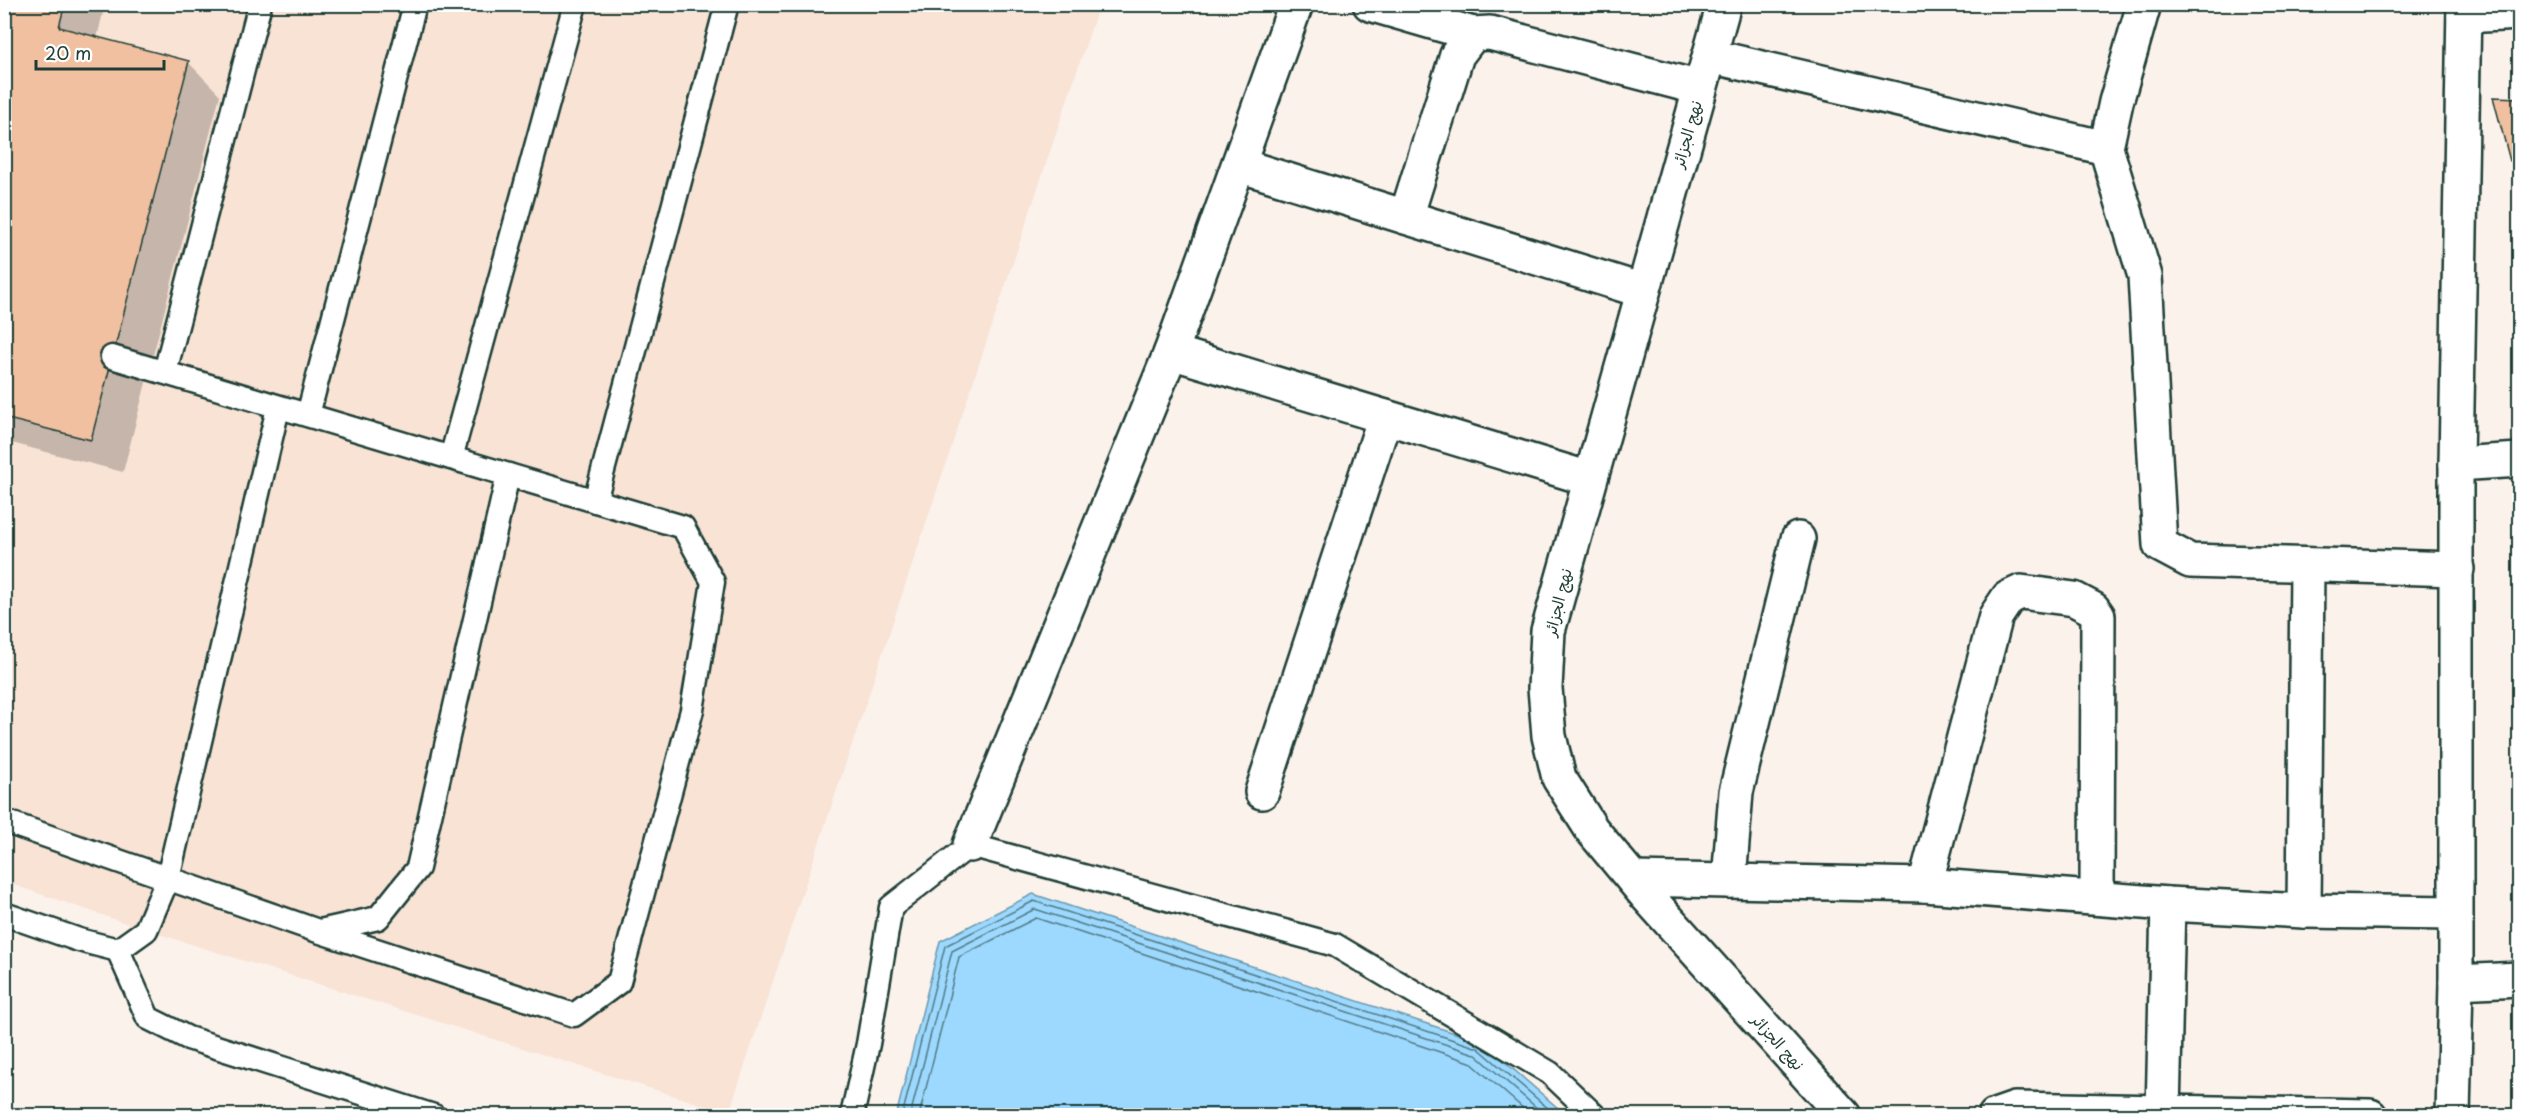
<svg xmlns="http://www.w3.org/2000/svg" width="2524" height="1120" viewBox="0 0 2524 1120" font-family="'Playpen Sans','Playpen Sans Arabic',sans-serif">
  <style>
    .built { fill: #f8e3d5 }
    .water { fill: #9dd8fe; stroke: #6b9aad; stroke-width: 1.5 }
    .shadow { fill: #0003 }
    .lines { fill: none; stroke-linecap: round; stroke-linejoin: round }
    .shore { stroke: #517b85; stroke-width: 1.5 }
    .building { fill: #f0c0a0; stroke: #1f3d34; stroke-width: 1.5 }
    .service-casing { stroke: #1f3d34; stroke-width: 27 }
    .minor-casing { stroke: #1f3d34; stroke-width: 38 }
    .service { stroke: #fff; stroke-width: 22 }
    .minor { stroke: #fff; stroke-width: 33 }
    .labels { text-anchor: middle; stroke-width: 5; stroke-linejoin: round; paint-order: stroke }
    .street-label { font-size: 16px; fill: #1f3d34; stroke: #fff }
  </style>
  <rect width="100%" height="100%" fill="#fcf2ec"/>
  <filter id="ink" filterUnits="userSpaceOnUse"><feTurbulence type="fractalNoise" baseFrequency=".0167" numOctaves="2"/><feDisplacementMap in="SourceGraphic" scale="12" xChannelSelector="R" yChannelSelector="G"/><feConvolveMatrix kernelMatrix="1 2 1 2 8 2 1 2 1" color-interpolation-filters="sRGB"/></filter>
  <g filter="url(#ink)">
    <polygon class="built" points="5,5 1099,5 729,1113 146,930 5,882"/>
    <polygon class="water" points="1033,894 1482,1042 1566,1115 896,1116 940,941"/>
    <g class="shadow">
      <polygon points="4,4 105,4 97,38 188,62 220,95 123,472 4,441"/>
      <polygon points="2520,99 2520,169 2511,161"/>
    </g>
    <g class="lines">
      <g class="shore">
        <polyline points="902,1116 945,946 1034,901 1478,1048 1557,1116"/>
        <polyline points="910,1116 952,951 1035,909 1475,1054 1546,1116"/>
        <polyline points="919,1116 959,957 1036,918 1470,1062 1532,1116"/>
      </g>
    </g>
    <g class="building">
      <polygon points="4,4 65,4 59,27 189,61 91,440 4,418"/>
      <polygon points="2493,97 2520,98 2520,160 2510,161"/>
    </g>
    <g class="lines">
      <g class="service-casing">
        <g id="service">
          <polyline points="165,372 260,4"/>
          <polyline points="308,415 415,4"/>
          <polyline points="451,458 575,4"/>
          <polyline points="595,501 727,4"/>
          <polyline points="4,821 318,931 574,1015 619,982 692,710 713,582 683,527 112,357"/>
          <polyline points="4,914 79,940 118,950 146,930 168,878 278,408"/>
          <polyline points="320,931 378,918 418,868 508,475"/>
          <polyline points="118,950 148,1018 188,1038 434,1116"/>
          <polyline points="852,1116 868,1044 891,907 970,845 1335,945 1550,1073 1595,1116"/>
        </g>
      </g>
      <g class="minor-casing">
        <g id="minor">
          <polyline points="1370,4 1473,34 1490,33 1700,88"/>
          <polyline points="1724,4 1548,631 1545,688 1549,736 1559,778 1592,830 1646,895 1844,1116"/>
          <polyline points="2144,4 2116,102 2106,148 2145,276 2160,545 2190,561 2457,569"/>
          <polyline points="2464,16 2520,13"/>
          <polyline points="1710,56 2106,148"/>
          <polyline points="1239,165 1643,291"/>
          <polyline points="1406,217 1457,55 1473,34"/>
          <polyline points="1171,352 1590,479"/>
          <polyline points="2456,464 2520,460"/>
          <polyline points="1262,792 1385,417"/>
          <polyline points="970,845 1171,352 1296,4"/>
          <polyline points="1633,879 1925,885 2168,904 2304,911 2455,913"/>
          <polyline points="1729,881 1736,792 1798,539"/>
          <polyline points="1925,885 1996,616 2008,598 2021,592 2074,599 2093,609 2098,616 2097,898"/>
          <polyline points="2304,911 2307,565"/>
          <polyline points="2456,982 2520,979"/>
          <polyline points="2163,1112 2370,1116"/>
          <polyline points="1995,1116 2015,1109 2163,1112 2168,904"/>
          <polyline points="2453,1116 2456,982 2456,464 2464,4"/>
        </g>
      </g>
      <use href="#service" class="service"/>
      <use href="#minor" class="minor"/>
    </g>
  </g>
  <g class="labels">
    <g class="street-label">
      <text transform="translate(1687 134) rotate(-74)" y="6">نهج الجزائر</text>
      <text transform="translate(1558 602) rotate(-76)" y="6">نهج الجزائر</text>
      <text transform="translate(1778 1042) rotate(48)" y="6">نهج الجزائر</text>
    </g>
  </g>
  <rect width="2524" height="1120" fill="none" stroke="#fff" stroke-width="24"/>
  <rect x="12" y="12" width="2500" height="1096" fill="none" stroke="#1f3d34" stroke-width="2" filter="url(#ink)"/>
  <path d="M36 60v9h128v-9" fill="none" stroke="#1f3d34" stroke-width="3"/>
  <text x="45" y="60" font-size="18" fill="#1f3d34" stroke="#ffffff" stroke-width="4.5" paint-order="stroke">20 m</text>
</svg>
